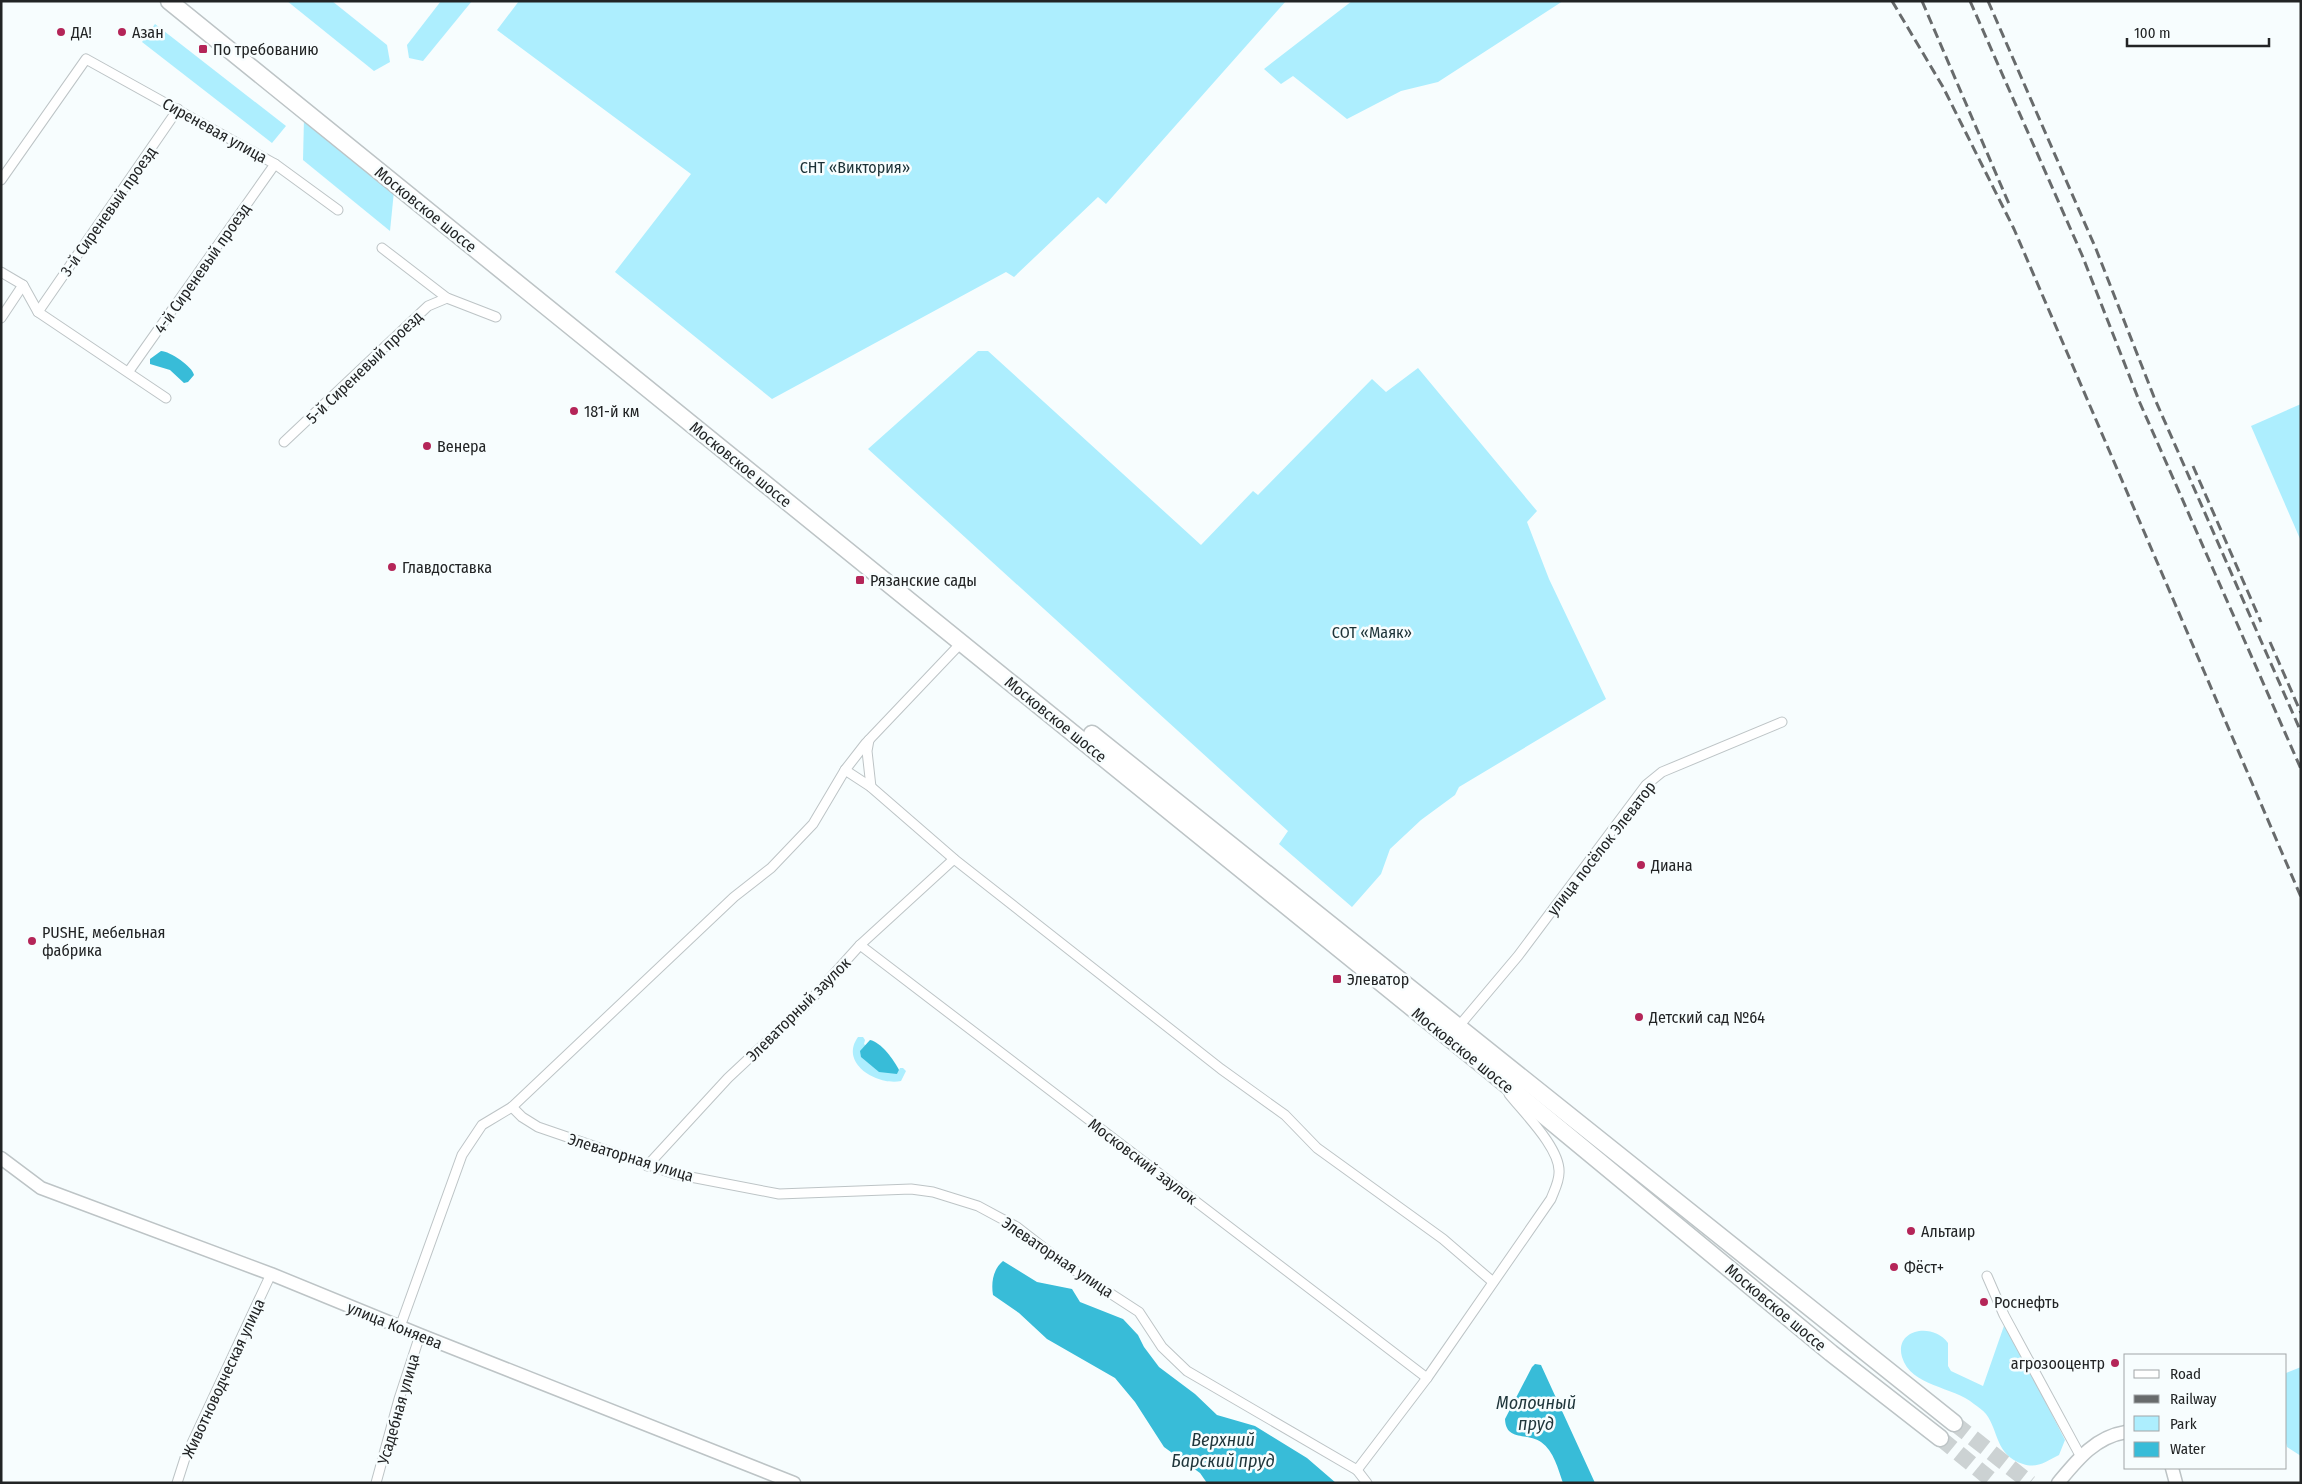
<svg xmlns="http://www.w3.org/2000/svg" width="2302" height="1484" viewBox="0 0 2302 1484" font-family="'Fira Sans Condensed',sans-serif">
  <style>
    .green { fill: #adeefe }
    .water { fill: #38bcd8 }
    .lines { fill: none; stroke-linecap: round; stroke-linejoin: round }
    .highway-tunnel { stroke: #ccd2d3; stroke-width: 16; stroke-dasharray: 16 8; stroke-linecap: butt }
    .street-casing { stroke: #bdc4c6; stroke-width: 11 }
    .secondary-casing { stroke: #bdc4c6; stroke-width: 15 }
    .highway-casing { stroke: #bdc4c6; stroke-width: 19 }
    .street { stroke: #fff; stroke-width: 9 }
    .secondary { stroke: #fff; stroke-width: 12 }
    .highway { stroke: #fff; stroke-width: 16 }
    .rail { stroke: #686b6c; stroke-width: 3; stroke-dasharray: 10 5; stroke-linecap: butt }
    .poi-dot { fill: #b42558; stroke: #f7fdfe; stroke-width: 2 }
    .labels { text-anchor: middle; stroke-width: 5; stroke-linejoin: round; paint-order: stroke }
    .poi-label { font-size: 16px; fill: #222425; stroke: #f7fdfe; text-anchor: start }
    .street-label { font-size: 16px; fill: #222425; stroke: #f7fdfe }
    .park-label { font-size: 16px; fill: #1b3136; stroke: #f7fdfe }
    .water-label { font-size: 18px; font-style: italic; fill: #21373c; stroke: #f7fdfe }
  </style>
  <rect width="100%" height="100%" fill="#f7fdfe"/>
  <g class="green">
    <polygon points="287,1 332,1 387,45 390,62 374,71"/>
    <polygon points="441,1 472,1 423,61 409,58 407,45"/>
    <polygon points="519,1 1286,1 1106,204 1098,197 1014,277 1006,272 772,399 615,272 691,174 497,30"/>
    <polygon points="1352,1 1563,1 1438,82 1401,91 1347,119 1293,76 1281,84 1264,69"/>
    <polygon points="155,24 286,126 272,143 142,42"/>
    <polygon points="304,118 394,191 390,231 303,160"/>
    <polygon points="978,351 988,351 1201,545 1253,491 1258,495 1372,379 1386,392 1418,368 1537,511 1527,522 1549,579 1606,699 1459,787 1455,795 1421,820 1390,849 1381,874 1352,907 1279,844 1288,831 868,449"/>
    <polygon points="2301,404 2301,541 2251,426"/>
    <path d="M858,1037H863L865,1040L864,1044L897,1074L900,1068H903L906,1071L901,1081C877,1086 839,1063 858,1037Z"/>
    <path d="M2005,1323L2065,1440L2059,1455C2047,1461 2037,1469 2023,1464C1995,1455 1999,1431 1986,1414C1983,1410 1978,1407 1974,1404C1953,1386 1911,1387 1902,1357C1894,1329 1933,1322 1948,1343V1366L1951,1371L1983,1386Z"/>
    <polygon points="2301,1367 2301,1456 2287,1447 2286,1443 2286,1373"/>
  </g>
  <g class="water">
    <path d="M161,351C170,351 193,367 194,375L188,382L184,383L170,370L150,364V359Z"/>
    <path d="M870,1040C881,1042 894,1060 899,1070L897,1074L879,1072L861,1057L860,1051Z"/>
    <path d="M1003,1261L1037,1282L1072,1289L1080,1302L1123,1319L1138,1335L1144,1347L1159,1367L1195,1394L1217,1415L1255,1426L1307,1458L1336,1483H1207L1200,1473L1164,1447L1135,1402L1115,1378L1047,1339L1019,1313L993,1295C991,1283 993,1269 1003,1261Z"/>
    <path d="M1535,1364L1541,1365L1595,1483H1563C1558,1469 1554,1451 1541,1442C1527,1432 1506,1442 1505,1419L1532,1367Z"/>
  </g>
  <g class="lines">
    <g class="highway-tunnel">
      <polyline points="1954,1423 2030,1483"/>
      <polyline points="1940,1438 1995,1483"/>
    </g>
    <g class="street-casing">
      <g id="street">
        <polyline points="1,180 86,59 275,164 338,210"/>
        <polyline points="382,248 447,298 496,317"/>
        <polyline points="1,272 23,285 38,312 166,398"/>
        <polyline points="38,312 178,109"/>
        <polyline points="1,318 23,285"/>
        <polyline points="129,371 275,164"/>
        <polyline points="284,442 428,306 447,298"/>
        <polyline points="869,740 867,751 871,787"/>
        <polyline points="845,770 871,787 954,859 1221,1069 1285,1115 1317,1148 1443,1239 1493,1282"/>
        <polyline points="860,945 1427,1378"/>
        <polyline points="1459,1026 1518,956 1646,785 1662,772 1782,722"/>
        <polyline points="512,1107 522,1117 538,1127 675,1174 779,1194 911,1189 933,1192 978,1206 1017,1227 1062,1262 1139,1312 1162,1347 1187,1371 1357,1470"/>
        <polyline points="647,1166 728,1078 806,1005 860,945 954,859"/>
        <polyline points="1987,1276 2004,1315 2081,1457"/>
        <polyline points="400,1327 462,1155 482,1125 512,1107 734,897 771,868 813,824 845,770 866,743 962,642"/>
        <polyline points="177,1483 185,1458 271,1274"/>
        <polyline points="376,1483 399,1399 420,1335"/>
        <path d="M1367,1483L1357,1470L1427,1378L1551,1199C1554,1191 1559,1182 1559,1173C1561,1149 1524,1113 1509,1094"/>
      </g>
    </g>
    <g class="secondary-casing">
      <g id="secondary">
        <polyline points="1,1158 41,1188 271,1274 420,1335 794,1483"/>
        <polyline points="2172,1468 2176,1483"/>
        <path d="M2058,1483C2077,1460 2095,1437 2126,1432"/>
      </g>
    </g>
    <g class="highway-casing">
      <g id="highway">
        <polyline points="169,1 1490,1071 1831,1353 1940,1438"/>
        <polyline points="1092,734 1954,1423"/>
      </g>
    </g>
    <use href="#street" class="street"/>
    <use href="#secondary" class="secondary"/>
    <use href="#highway" class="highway"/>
    <g class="rail">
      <polyline points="1892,1 1943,87 2014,229 2301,897"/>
      <polyline points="1922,1 2009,204"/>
      <polyline points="1970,1 2082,255 2140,403 2301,769"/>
      <polyline points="1988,1 2096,249 2154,397 2301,732"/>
      <polyline points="2193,466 2261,622"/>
      <polyline points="2270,642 2301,713"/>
    </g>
  </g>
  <g class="poi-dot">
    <circle cx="61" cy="32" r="5"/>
    <circle cx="122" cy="32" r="5"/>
    <rect x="198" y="44" width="10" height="10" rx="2.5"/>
    <circle cx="574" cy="411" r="5"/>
    <circle cx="427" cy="446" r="5"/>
    <circle cx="392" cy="567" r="5"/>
    <rect x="855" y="575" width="10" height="10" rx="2.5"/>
    <circle cx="1641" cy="865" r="5"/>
    <circle cx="32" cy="941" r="5"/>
    <rect x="1332" y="974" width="10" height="10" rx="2.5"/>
    <circle cx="1639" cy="1017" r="5"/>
    <circle cx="1911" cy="1231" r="5"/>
    <circle cx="1894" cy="1267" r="5"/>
    <circle cx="1984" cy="1302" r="5"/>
    <circle cx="2115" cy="1363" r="5"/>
  </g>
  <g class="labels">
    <g class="poi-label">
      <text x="71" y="38">ДА!</text>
      <text x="132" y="38">Азан</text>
      <text x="213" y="55">По требованию</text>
      <text x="584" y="417">181-й км</text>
      <text x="437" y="452">Венера</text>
      <text x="402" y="573">Главдоставка</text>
      <text x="870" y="586">Рязанские сады</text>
      <text x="1651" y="871">Диана</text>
      <text x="42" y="938">PUSHE, мебельная<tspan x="42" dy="18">фабрика</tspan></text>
      <text x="1347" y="985">Элеватор</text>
      <text x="1649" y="1023">Детский сад №64</text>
      <text x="1921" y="1237">Альтаир</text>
      <text x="1904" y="1273">Фёст+</text>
      <text x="1994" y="1308">Роснефть</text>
      <text x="2105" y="1369" text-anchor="end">агрозооцентр</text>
    </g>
    <g class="street-label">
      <text transform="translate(215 130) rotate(29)" y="6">Сиреневая улица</text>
      <text transform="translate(426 209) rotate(39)" y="6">Московское шоссе</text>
      <text transform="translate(108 211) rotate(-55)" y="6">3-й Сиреневый проезд</text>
      <text transform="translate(202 268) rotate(-55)" y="6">4-й Сиреневый проезд</text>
      <text transform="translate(364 367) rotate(-44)" y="6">5-й Сиреневый проезд</text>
      <text transform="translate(741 464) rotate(39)" y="6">Московское шоссе</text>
      <text transform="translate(1056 719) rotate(39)" y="6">Московское шоссе</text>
      <text transform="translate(1601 848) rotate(-52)" y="6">улица посёлок Элеватор</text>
      <text transform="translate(798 1009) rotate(-45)" y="6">Элеваторный заулок</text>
      <text transform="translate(1463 1050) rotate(39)" y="6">Московское шоссе</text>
      <text transform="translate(631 1157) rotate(17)" y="6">Элеваторная улица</text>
      <text transform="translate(1143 1161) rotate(37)" y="6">Московский заулок</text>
      <text transform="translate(1058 1257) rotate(34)" y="6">Элеваторная улица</text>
      <text transform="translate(1776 1307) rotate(40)" y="6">Московское шоссе</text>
      <text transform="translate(395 1325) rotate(22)" y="6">улица Коняева</text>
      <text transform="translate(223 1378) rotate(-65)" y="6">Животноводческая улица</text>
      <text transform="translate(398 1409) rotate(-74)" y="6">Усадебная улица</text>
    </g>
    <g class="park-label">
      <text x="855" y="173">СНТ «Виктория»</text>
      <text x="1372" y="638">СОТ «Маяк»</text>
    </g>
    <g class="water-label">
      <text x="1536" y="1409">Молочный<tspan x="1536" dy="21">пруд</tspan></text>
      <text x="1223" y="1446">Верхний<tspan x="1223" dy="21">Барский пруд</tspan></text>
    </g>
  </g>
  <rect width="2302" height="1484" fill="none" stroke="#222425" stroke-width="5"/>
  <rect x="2124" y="1354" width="162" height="115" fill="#f7fdfe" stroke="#a2a6a7"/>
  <rect x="2134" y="1370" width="25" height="8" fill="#ffffff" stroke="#a2a6a7"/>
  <text x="2170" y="1379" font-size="15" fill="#222425">Road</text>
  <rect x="2134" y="1395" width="25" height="8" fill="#686b6c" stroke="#a2a6a7"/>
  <text x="2170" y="1404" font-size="15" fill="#222425">Railway</text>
  <rect x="2134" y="1416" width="25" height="15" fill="#adeefe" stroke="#a2a6a7"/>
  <text x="2170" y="1429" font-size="15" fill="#222425">Park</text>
  <rect x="2134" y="1442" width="25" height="15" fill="#38bcd8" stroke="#a2a6a7"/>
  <text x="2170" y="1454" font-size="15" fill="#222425">Water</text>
  <path d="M2127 38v8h142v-8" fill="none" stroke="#222425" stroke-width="2.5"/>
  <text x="2134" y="38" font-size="15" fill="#222425" stroke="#f7fdfe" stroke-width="4" paint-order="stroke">100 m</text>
</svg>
